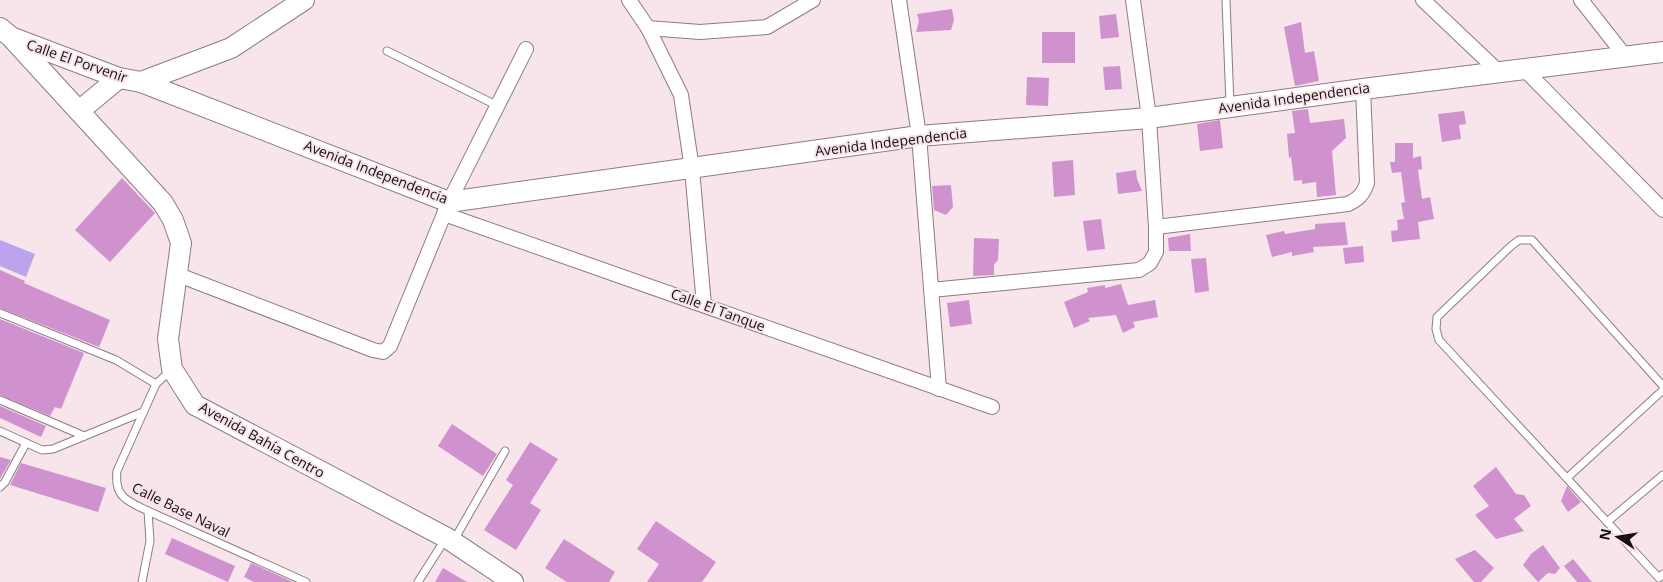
<svg xmlns="http://www.w3.org/2000/svg" width="1663" height="582" viewBox="0 0 1663 582" font-family="'Open Sans',sans-serif">
  <style>
    .water { fill: #bba3ed }
    .building { fill: #cf92ce }
    .lines { fill: none; stroke-linecap: round; stroke-linejoin: round }
    .lane-casing { stroke: #8e7c82; stroke-width: 9 }
    .street-casing { stroke: #8e7c82; stroke-width: 16 }
    .secondary-casing { stroke: #8e7c82; stroke-width: 22 }
    .lane { stroke: #fff; stroke-width: 7 }
    .street { stroke: #fff; stroke-width: 14 }
    .secondary { stroke: #fff; stroke-width: 20 }
    .labels { text-anchor: middle; stroke-width: 4; stroke-linejoin: round; paint-order: stroke }
    .street-label { font-size: 14px; fill: #160f11; stroke: #f8e4eb }
  </style>
  <rect width="100%" height="100%" fill="#f8e4eb"/>
  <polygon class="water" points="0,240 35,254 26,277 0,266"/>
  <g class="building">
    <polygon points="952,9 954,20 951,30 916,32 919,21 917,14"/>
    <polygon points="1116,14 1119,37 1101,39 1099,16"/>
    <polygon points="1301,22 1305,53 1314,51 1319,81 1295,86 1284,27"/>
    <rect x="1042" y="32" width="33" height="31"/>
    <polygon points="1120,66 1122,89 1105,90 1103,67"/>
    <polygon points="1027,77 1049,78 1048,106 1026,105"/>
    <polygon points="1308,109 1310,123 1344,119 1346,138 1332,151 1336,195 1317,197 1316,182 1302,184 1302,180 1294,181 1291,157 1289,158 1287,134 1295,133 1292,111"/>
    <polygon points="1464,111 1466,124 1459,125 1461,139 1442,142 1438,114"/>
    <polygon points="1220,120 1223,148 1200,151 1197,124"/>
    <polygon points="1395,143 1413,143 1413,158 1421,156 1422,169 1418,170 1422,199 1430,197 1434,219 1418,222 1420,239 1392,242 1391,231 1398,230 1397,220 1404,219 1401,203 1405,202 1401,172 1392,173 1390,162 1395,162"/>
    <polygon points="1073,160 1075,195 1054,197 1052,162"/>
    <polygon points="1136,170 1137,179 1142,191 1118,194 1116,173"/>
    <polygon points="122,178 155,213 110,262 75,230"/>
    <polygon points="951,185 953,207 946,215 934,210 932,186"/>
    <polygon points="1101,219 1105,249 1087,251 1083,221"/>
    <polygon points="1345,222 1348,245 1313,247 1314,252 1292,256 1292,252 1272,257 1266,235 1284,231 1285,234 1315,229 1315,224"/>
    <polygon points="1190,234 1191,251 1169,251 1168,238"/>
    <polygon points="974,238 999,239 998,260 994,265 994,275 973,276"/>
    <polygon points="1363,246 1364,262 1345,264 1343,248"/>
    <polygon points="1206,258 1209,291 1195,293 1191,259"/>
    <polygon points="0,270 25,281 24,283 110,320 99,347 0,308"/>
    <polygon points="1121,284 1128,305 1155,300 1158,317 1133,322 1135,327 1123,333 1116,315 1088,318 1090,321 1074,328 1064,302 1088,292 1087,288 1105,285 1105,288"/>
    <polygon points="969,300 972,324 950,327 947,303"/>
    <polygon points="0,319 84,353 61,409 55,407 50,416 0,395"/>
    <polygon points="0,406 46,426 41,437 0,418"/>
    <polygon points="452,424 497,454 483,476 438,446"/>
    <polygon points="530,442 558,459 530,503 541,510 516,550 484,530 513,485 506,480"/>
    <polygon points="0,457 11,460 0,479"/>
    <polygon points="21,463 106,488 98,512 10,485"/>
    <polygon points="1496,467 1516,494 1524,495 1531,506 1514,519 1524,531 1496,539 1475,515 1489,506 1473,486"/>
    <polygon points="1567,486 1581,502 1568,512 1561,501"/>
    <polygon points="656,521 716,562 702,582 647,582 659,564 637,549"/>
    <polygon points="172,538 235,566 228,582 165,554"/>
    <polygon points="564,539 615,572 609,582 567,582 545,568"/>
    <polygon points="1543,545 1560,568 1555,574 1548,573 1538,582 1523,565 1531,554"/>
    <polygon points="1475,550 1494,568 1481,582 1474,582 1455,559"/>
    <polygon points="1573,559 1592,582 1577,582 1564,566"/>
    <polygon points="251,563 293,582 254,582 244,577"/>
    <polygon points="443,568 467,582 435,582"/>
  </g>
  <g class="lines">
    <g class="lane-casing">
      <g id="lane">
        <polyline points="1226,0 1230,105"/>
        <polyline points="387,51 498,106"/>
        <polyline points="0,313 116,360 156,384"/>
        <path d="M170,371L156,384L117,471C114,497 127,501 148,511L306,582"/>
        <polyline points="1663,386 1532,240 1519,240 1511,246 1437,317 1436,329 1439,340 1659,578 1663,574"/>
        <polyline points="0,400 84,436"/>
        <polyline points="0,431 42,450 53,449 143,412"/>
        <polyline points="1567,478 1663,390"/>
        <polyline points="0,487 5,482 26,443"/>
        <polyline points="1607,522 1663,475"/>
        <polyline points="454,540 505,451"/>
        <polyline points="142,582 150,541 148,511"/>
        <polyline points="418,582 446,538"/>
      </g>
    </g>
    <g class="street-casing">
      <g id="street">
        <polyline points="629,0 648,28 681,95 692,169 704,305"/>
        <polyline points="899,0 919,136 939,389"/>
        <polyline points="1423,0 1500,73"/>
        <polyline points="1581,0 1625,56"/>
        <polyline points="648,28 700,32 767,27 813,0"/>
        <polyline points="1524,69 1663,210"/>
        <polyline points="444,214 992,407"/>
        <path d="M1156,227L1348,204C1358,199 1363,195 1367,183L1363,89"/>
        <polyline points="176,274 373,350 383,352 390,346 449,202 526,49"/>
        <polyline points="931,290 1139,270 1150,263 1156,252 1156,227 1149,118 1133,0"/>
      </g>
    </g>
    <g class="secondary-casing">
      <g id="secondary">
        <polyline points="0,28 11,37 163,203 173,220 181,243 168,339 172,369 195,405 447,538 513,582"/>
        <polyline points="16,39 119,78 141,82 231,48 304,0"/>
        <polyline points="141,82 449,202 919,136 1149,118 1363,89 1663,52"/>
        <polyline points="79,111 119,78"/>
      </g>
    </g>
    <use href="#lane" class="lane"/>
    <use href="#street" class="street"/>
    <use href="#secondary" class="secondary"/>
  </g>
  <g class="labels">
    <g class="street-label">
      <text transform="translate(77 61) rotate(19)" y="5">Calle El Porvenir</text>
      <text transform="translate(1294 98) rotate(-8)" y="5">Avenida Independencia</text>
      <text transform="translate(891 142) rotate(-7)" y="5">Avenida Independencia</text>
      <text transform="translate(376 172) rotate(21)" y="5">Avenida Independencia</text>
      <text transform="translate(718 310) rotate(20)" y="5">Calle El Tanque</text>
      <text transform="translate(262 440) rotate(29)" y="5">Avenida Bahía Centro</text>
      <text transform="translate(181 510) rotate(26)" y="5">Calle Base Naval</text>
    </g>
  </g>
  <g transform="translate(1618 537) rotate(282)" stroke="#f8e4eb" stroke-width="4" paint-order="stroke">
  <path d="M0-4L9 19L0 12L-9 19Z" fill="#160f11"/>
  <text y="-8" font-size="14" font-weight="bold" text-anchor="middle" fill="#160f11">N</text>
  </g>
</svg>
